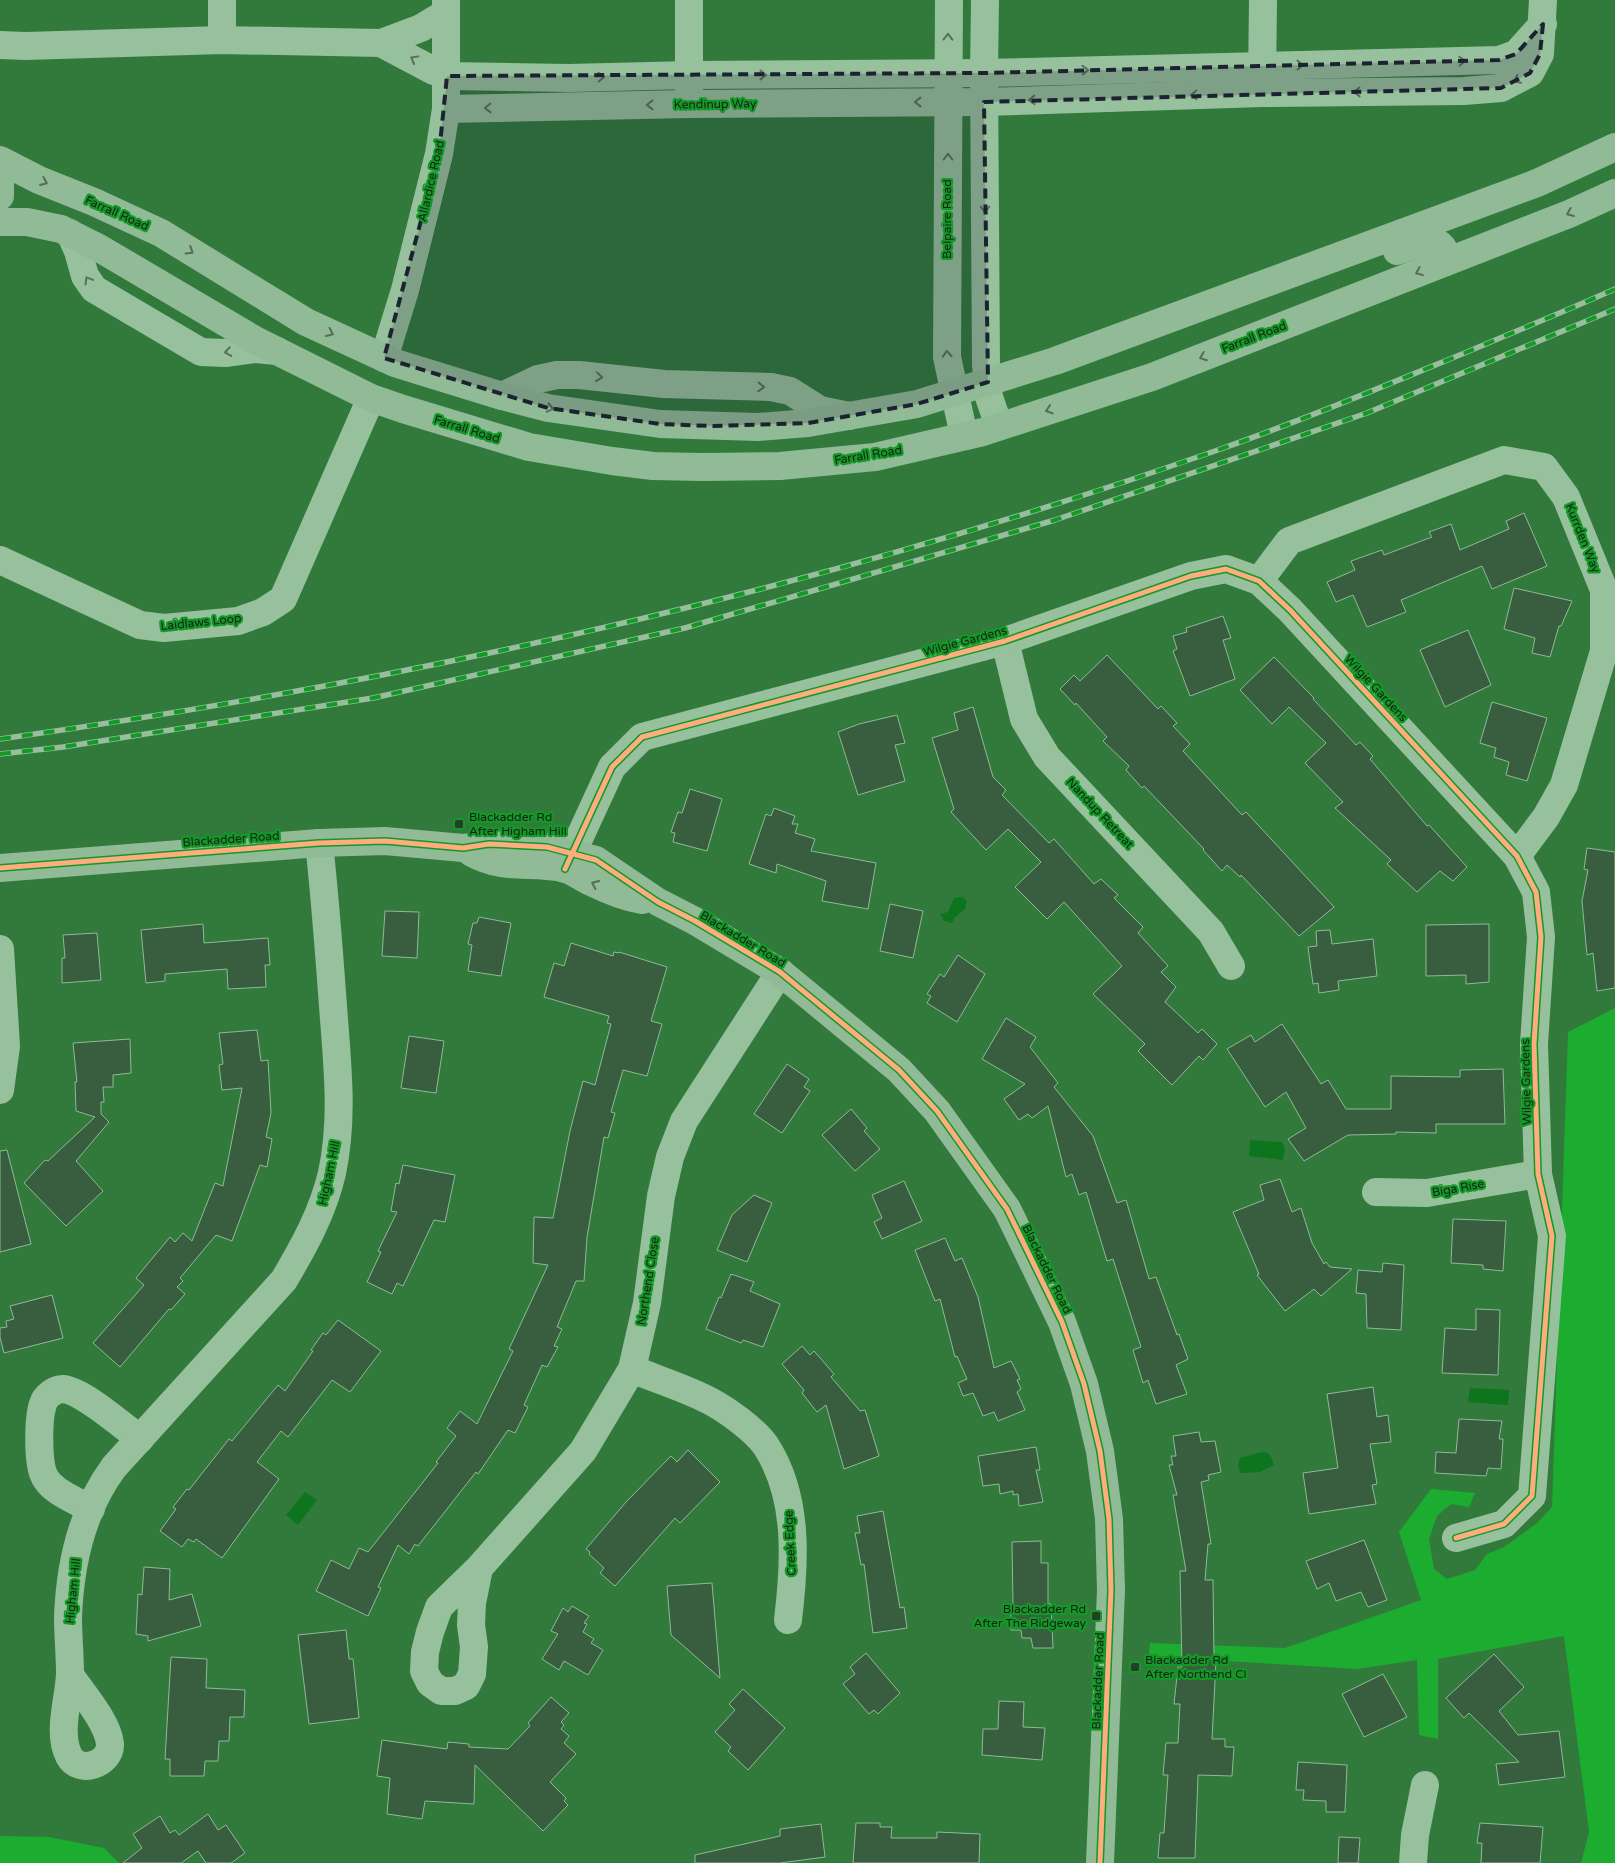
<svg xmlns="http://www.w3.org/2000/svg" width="1615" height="1863" viewBox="0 0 1615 1863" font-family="'Varela Round',sans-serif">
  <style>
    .green { fill: #1cac30 }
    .water { fill: #0e751f }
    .building { fill: #395d3f; stroke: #8fba96 }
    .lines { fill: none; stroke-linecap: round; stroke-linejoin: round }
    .street { stroke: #97c09d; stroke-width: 28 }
    .secondary { stroke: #90bb96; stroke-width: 28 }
    .rail-casing { stroke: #98be9d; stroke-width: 5.5 }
    .rail { stroke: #129926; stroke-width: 4; stroke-dasharray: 11; stroke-linecap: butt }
    .cycleway-casing { stroke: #129926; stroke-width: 8 }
    .cycleway { stroke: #ffac80; stroke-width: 5 }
    .oneway { stroke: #5a6e5d }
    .oneway2 { stroke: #566c5a }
    .marked { fill: #1d2230; fill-opacity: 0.2; stroke: #1d2230; stroke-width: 4; stroke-dasharray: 10 6; stroke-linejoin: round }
    .poi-dot { fill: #243e28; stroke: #129926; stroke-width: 2 }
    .labels { text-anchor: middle; stroke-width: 4.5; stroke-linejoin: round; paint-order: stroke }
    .street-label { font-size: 12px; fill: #1d1d1d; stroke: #129926 }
    .poi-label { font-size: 12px; fill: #1d1d1d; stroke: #129926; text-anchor: start }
  </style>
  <rect width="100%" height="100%" fill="#317a3c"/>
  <g class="green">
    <polygon points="1615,1008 1615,1863 1581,1863 1589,1832 1564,1636 1438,1659 1438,1739 1419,1735 1417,1660 1358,1669 1160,1657 1149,1654 1150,1643 1285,1648 1421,1600 1399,1532 1431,1489 1475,1493 1469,1507 1451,1504 1437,1516 1429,1539 1434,1569 1447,1579 1475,1570 1487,1554 1504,1547 1537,1523 1552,1507 1568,1032"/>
    <polygon points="0,1836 49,1837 104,1848 119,1863 0,1863"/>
  </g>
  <g class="water">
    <polygon points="958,897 962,897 967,901 965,909 955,917 952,923 944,921 940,914 948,912 954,898"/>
    <polygon points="1250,1140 1282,1142 1285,1149 1283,1160 1249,1156"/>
    <polygon points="1470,1388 1509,1390 1508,1405 1468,1402"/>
    <polygon points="1261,1452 1268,1453 1271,1457 1274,1465 1260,1472 1240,1473 1238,1466 1240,1458"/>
    <polygon points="305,1492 317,1500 298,1525 286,1515"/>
  </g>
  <g class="building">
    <polygon points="1524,513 1547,566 1492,589 1482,566 1401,600 1406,612 1367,627 1353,595 1336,602 1327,582 1355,570 1351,561 1382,550 1384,555 1432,537 1429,532 1451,524 1460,550 1509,529 1506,521"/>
    <polygon points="1514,588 1572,601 1561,626 1559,626 1550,657 1532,653 1535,638 1504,629"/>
    <polygon points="1223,616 1231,638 1223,640 1235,679 1190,696 1173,651 1177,649 1173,636 1187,632 1186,628"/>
    <polygon points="1468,630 1491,685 1445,707 1420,650"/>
    <polygon points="1107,655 1158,709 1161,706 1177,723 1173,726 1190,744 1183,751 1242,815 1246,812 1334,907 1299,936 1241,875 1240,877 1227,865 1222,871 1203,850 1204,849 1144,786 1142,788 1126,770 1129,766 1103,741 1107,737 1076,703 1075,705 1060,689 1074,675 1080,681"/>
    <polygon points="1274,657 1314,698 1313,699 1356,745 1360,742 1373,756 1370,759 1427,826 1429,825 1467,867 1453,881 1440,871 1417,892 1387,864 1391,860 1335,808 1343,802 1305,763 1326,743 1289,707 1272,724 1240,690"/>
    <polygon points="1492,702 1547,718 1527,781 1506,775 1509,762 1494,757 1496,748 1480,743"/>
    <polygon points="973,707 993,777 1006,790 1002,795 1049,843 1054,839 1094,884 1101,879 1118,895 1114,898 1143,927 1138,933 1168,966 1161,972 1176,987 1165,1002 1198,1033 1202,1029 1217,1044 1203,1060 1199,1056 1172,1085 1138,1051 1145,1044 1093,994 1122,966 1064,902 1047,919 1015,887 1041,862 1008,829 986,850 951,812 954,809 932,738 958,730 954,713"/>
    <polygon points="897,715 905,743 895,745 905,781 858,795 838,732 859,724"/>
    <polygon points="690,789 722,799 707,851 673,842 675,833 671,832 678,812 682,813"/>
    <polygon points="774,808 795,816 792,824 798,824 795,833 815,839 811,851 876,863 868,909 822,901 826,881 777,864 776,873 749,864 766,814 771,816"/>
    <polygon points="1587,848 1615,852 1615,988 1597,991 1593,953 1587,955 1582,901 1588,870 1584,869"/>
    <polygon points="890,904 923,911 913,958 880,951"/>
    <polygon points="385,911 419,912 417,958 382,956"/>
    <polygon points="479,917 511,923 501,976 468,971 472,945 468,944 473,923 477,923"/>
    <polygon points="203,924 204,943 268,938 270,965 265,965 266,987 228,989 227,969 165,974 165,981 146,983 141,930"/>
    <polygon points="1489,924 1489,982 1466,984 1466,975 1426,976 1426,925"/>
    <polygon points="1330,930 1332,944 1373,939 1377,976 1338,981 1339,990 1319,993 1318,983 1313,984 1308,947 1317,946 1316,931"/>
    <polygon points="97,933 101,980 62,983 62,958 65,958 63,935"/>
    <polygon points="571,943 613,956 614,952 619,953 619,952 667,967 651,1021 662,1024 647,1076 623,1070 611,1112 615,1113 608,1138 604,1137 587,1237 584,1281 576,1281 557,1327 562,1329 554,1346 558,1347 547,1367 542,1365 524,1405 528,1407 515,1433 508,1430 478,1474 476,1472 418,1546 415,1544 409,1554 398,1545 378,1587 381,1588 368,1616 316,1591 331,1560 349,1569 359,1548 368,1552 438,1463 436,1462 456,1436 447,1428 460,1411 477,1424 513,1351 509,1349 548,1265 533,1263 534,1217 553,1218 570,1131 583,1081 595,1085 611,1024 607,1023 609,1016 544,997 554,963 564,966"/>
    <polygon points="958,955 985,974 957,1022 927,1003 931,996 927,994 940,974 944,977"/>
    <polygon points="1006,1018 1036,1037 1030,1047 1058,1083 1054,1087 1093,1136 1117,1203 1126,1200 1149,1279 1156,1277 1177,1335 1179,1334 1188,1359 1176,1365 1187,1394 1156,1404 1148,1380 1143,1383 1133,1350 1141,1347 1113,1259 1107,1261 1086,1192 1079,1195 1072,1174 1066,1177 1048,1106 1032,1118 1028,1114 1019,1120 1004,1099 1025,1084 982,1059"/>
    <polygon points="1282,1024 1321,1084 1328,1080 1346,1109 1391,1109 1391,1076 1460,1077 1460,1070 1503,1069 1505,1124 1436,1124 1436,1133 1396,1132 1396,1134 1348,1135 1304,1161 1288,1139 1306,1128 1286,1092 1265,1107 1227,1049 1251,1035 1255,1042"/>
    <polygon points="257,1030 261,1061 268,1060 271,1113 266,1137 272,1139 267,1167 260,1165 232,1241 216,1235 180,1278 183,1281 177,1287 185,1294 171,1310 169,1309 120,1367 93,1343 144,1285 136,1278 170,1237 175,1242 183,1233 192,1241 215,1183 223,1186 242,1088 222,1090 219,1065 223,1064 219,1033"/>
    <polygon points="409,1036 444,1041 436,1093 401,1088"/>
    <polygon points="130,1039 131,1073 113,1075 113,1087 103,1087 104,1102 101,1102 101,1114 109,1122 76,1161 103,1191 66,1226 24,1183 45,1160 48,1161 95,1117 76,1111 75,1082 77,1082 73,1043"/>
    <polygon points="787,1064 809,1079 804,1087 810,1091 782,1133 754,1114"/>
    <polygon points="851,1109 867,1128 864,1131 880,1149 855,1171 822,1135"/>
    <polygon points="7,1150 31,1244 0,1252 0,1151"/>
    <polygon points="403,1165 455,1175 445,1222 434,1220 403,1286 397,1283 392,1294 367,1282 381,1252 378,1251 397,1212 391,1211 396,1183 399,1184"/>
    <polygon points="1280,1179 1292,1212 1301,1208 1312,1243 1324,1264 1326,1262 1330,1267 1352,1269 1321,1296 1314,1289 1285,1311 1257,1275 1259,1274 1233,1212 1264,1200 1260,1185"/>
    <polygon points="904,1181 922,1221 882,1239 874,1222 882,1218 872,1195"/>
    <polygon points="754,1195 772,1203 747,1262 717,1250 732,1215"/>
    <polygon points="1453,1219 1506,1221 1503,1271 1483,1269 1483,1265 1451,1263"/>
    <polygon points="945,1238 955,1261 962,1258 978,1297 994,1368 1011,1361 1020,1379 1017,1380 1021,1389 1017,1392 1025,1410 998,1421 994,1412 983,1416 973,1393 963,1396 958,1383 967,1379 957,1356 955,1357 940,1299 935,1301 915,1250"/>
    <polygon points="1383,1263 1404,1265 1401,1330 1367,1328 1366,1294 1356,1293 1358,1270 1382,1272"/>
    <polygon points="731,1274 754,1282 750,1291 780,1304 763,1347 743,1340 741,1343 706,1329 719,1297 721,1298"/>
    <polygon points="52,1295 63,1338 4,1353 0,1337 0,1328 7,1327 6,1321 14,1319 10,1306"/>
    <polygon points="1476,1309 1500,1310 1498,1375 1442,1373 1445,1328 1476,1330"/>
    <polygon points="338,1320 381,1351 350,1392 332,1380 288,1437 281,1431 257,1462 279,1479 222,1558 196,1539 194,1542 188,1539 182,1547 160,1531 176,1509 173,1507 187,1489 189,1490 229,1439 232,1441 278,1385 285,1391 313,1351 311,1350 323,1333 326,1335"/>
    <polygon points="802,1346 810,1355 814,1351 834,1374 831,1377 860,1411 865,1410 879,1456 844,1469 826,1405 817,1412 802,1393 804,1390 782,1364"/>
    <polygon points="1373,1387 1377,1417 1388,1415 1391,1442 1370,1444 1377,1484 1372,1485 1376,1504 1309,1514 1303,1473 1338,1468 1327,1394"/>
    <polygon points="1459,1419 1502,1421 1499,1439 1503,1439 1501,1469 1488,1468 1486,1476 1435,1473 1436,1452 1456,1453"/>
    <polygon points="1199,1432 1201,1442 1215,1441 1221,1472 1208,1475 1209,1480 1201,1482 1211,1544 1208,1544 1205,1580 1213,1580 1214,1661 1216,1661 1212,1739 1225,1739 1225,1747 1234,1747 1232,1776 1198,1775 1195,1858 1158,1858 1160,1833 1164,1833 1168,1775 1163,1775 1166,1743 1178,1743 1180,1704 1174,1704 1178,1667 1182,1667 1180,1571 1186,1571 1173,1495 1177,1495 1169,1465 1173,1465 1171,1456 1176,1456 1173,1436"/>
    <polygon points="1036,1447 1040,1470 1036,1470 1043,1502 1019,1506 1018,1494 1013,1495 1013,1491 1000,1494 999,1484 983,1486 978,1456"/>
    <polygon points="688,1450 720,1482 680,1523 675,1518 615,1586 600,1573 604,1568 589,1554 590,1552 586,1549 626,1502 671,1456 677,1462"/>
    <polygon points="883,1511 900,1608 904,1607 907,1628 873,1633 864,1564 861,1565 855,1533 860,1533 857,1516"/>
    <polygon points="1364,1540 1387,1600 1368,1607 1361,1592 1336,1601 1329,1583 1317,1589 1306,1561"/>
    <polygon points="1041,1541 1041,1563 1048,1563 1048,1604 1051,1604 1053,1648 1033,1648 1031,1638 1022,1638 1021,1630 1011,1630 1011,1604 1013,1604 1012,1542"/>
    <polygon points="144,1567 170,1569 169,1600 192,1594 201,1626 148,1641 148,1636 136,1634 138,1594 142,1595"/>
    <polygon points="712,1583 720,1678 671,1635 667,1586"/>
    <polygon points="572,1606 589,1616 584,1623 587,1624 583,1632 594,1639 591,1643 603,1650 588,1675 564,1661 559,1670 542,1659 558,1634 551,1631 563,1608 568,1612"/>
    <polygon points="346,1630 349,1659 353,1659 359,1718 309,1724 298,1635"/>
    <polygon points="866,1653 900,1693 878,1714 874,1710 869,1714 843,1684 855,1674 850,1667"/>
    <polygon points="1494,1654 1524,1687 1499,1711 1518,1735 1559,1731 1565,1777 1499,1785 1496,1764 1519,1762 1469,1713 1464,1718 1446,1698"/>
    <polygon points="171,1657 207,1659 206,1688 245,1690 244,1717 230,1717 229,1741 219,1741 218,1761 205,1761 204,1776 170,1776 170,1759 165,1759"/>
    <polygon points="1383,1674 1407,1717 1364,1737 1342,1694"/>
    <polygon points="743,1689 785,1728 748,1770 728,1751 731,1747 715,1732 735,1710 729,1704"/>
    <polygon points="551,1697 569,1713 561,1722 564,1725 561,1729 569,1736 564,1743 576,1754 550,1782 566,1798 564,1801 568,1805 543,1831 475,1765 474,1804 425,1801 422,1819 387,1814 390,1778 377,1776 382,1740 447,1749 448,1742 469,1744 469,1747 508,1749 530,1726 528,1723"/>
    <polygon points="999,1701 1024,1702 1023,1727 1045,1728 1042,1760 982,1755 983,1729 998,1729"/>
    <polygon points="1298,1762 1347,1765 1345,1812 1326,1812 1326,1801 1303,1800 1304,1790 1296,1790"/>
    <polygon points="208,1814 218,1830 226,1825 245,1853 231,1863 206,1863 198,1851 181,1863 123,1863 142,1848 133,1834 160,1816 170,1833 175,1830 179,1835"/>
    <polygon points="856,1823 880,1823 880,1827 892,1827 891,1838 937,1838 937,1832 980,1834 979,1863 853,1863"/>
    <polygon points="1480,1823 1543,1827 1540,1863 1481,1863 1482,1843 1477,1843"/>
    <polygon points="821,1824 825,1857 780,1863 695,1863 695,1855 780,1836 780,1829"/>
    <polygon points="1339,1837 1360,1838 1358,1863 1338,1863"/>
  </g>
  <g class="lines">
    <g class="street">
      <polyline points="689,0 689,93"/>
      <polyline points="949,0 947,357 964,436"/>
      <polyline points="985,0 984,73 986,365 989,397 999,426"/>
      <polyline points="222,40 222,0"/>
      <polyline points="381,43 434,71 447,76 569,78 689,75 984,73 1499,60 1516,54 1543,24"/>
      <polyline points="0,45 26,46 222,40 381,43 421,28 446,13"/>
      <polyline points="1262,83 1263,0"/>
      <polyline points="446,109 689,104 984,102 1262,93 1464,91 1501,88 1530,73 1540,54 1543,0"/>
      <polyline points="70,233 78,251 85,276 94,289 201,352 225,353 256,349 277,351"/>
      <polyline points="384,358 405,290 439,154 446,109 446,0"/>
      <polyline points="502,396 538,379 557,375 579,375 664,384 771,387 790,391 820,410 849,416"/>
      <polyline points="0,560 140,625 164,628 238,621 263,612 283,599 371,398"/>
      <polyline points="1259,581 1289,541 1504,460 1544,467 1566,497 1604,590 1604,651 1564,785 1546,817 1517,856"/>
      <polyline points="1005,641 1024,719 1047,757 1211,932 1231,966"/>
      <polyline points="565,869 612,767 642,737 1005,641 1191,576 1226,569 1259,581 1290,610 1517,856 1536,892 1541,937 1534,1044 1538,1174 1552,1236 1532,1496 1504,1524 1456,1538"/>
      <polyline points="0,949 6,1046 0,1090"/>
      <polyline points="1376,1192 1427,1193 1538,1174"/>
      <path d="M632,1369C658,1380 686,1388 710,1401C727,1410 755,1430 766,1446C799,1497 795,1562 788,1620"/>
      <path d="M91,1509C75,1500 49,1491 43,1473C38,1459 38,1418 43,1404C45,1396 55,1389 63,1389C83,1391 123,1426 140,1439"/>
      <polyline points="479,1568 472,1603 471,1625 474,1647 472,1674 466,1686 455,1691 441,1691 430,1683 424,1671 425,1652 430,1632 439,1607 479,1568 583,1451 632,1369 647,1303 661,1196 670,1157 684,1121 780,972"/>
      <path d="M70,1675C82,1693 108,1722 110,1744C111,1764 79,1775 69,1756C57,1733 69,1699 70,1674C70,1655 68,1636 68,1617C70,1565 82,1510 114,1467L284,1280C304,1246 323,1212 332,1173C344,1117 337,1062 333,1006C329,951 325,897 319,843"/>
      <polyline points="1413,1863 1415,1835 1425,1785"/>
    </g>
    <g class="secondary">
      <polyline points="0,160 39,180 94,202 161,233 306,322 395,363 502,396 548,408 660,424 758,427 808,423 917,404 1055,361 1537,183 1615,147"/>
      <polyline points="0,172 0,196"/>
      <polyline points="0,222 27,222 61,229 99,248 255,340 371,398 403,409 529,447 612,461 653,466 702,467 780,466 875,457 983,432 1152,377 1569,214 1615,193"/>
      <path d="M1397,251C1416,245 1446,229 1446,262"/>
      <path d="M472,853C505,871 529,861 563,868C572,870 582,878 591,882C607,890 624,897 642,900"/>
      <polyline points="0,868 319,843 385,841 463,848 489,844 547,847 596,860 658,902 695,921 780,972 899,1070 937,1111 1007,1209 1062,1322 1084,1384 1100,1451 1109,1519 1111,1590 1100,1863"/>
    </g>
    <g class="rail-casing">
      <g id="rail">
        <path d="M0,739C413,681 822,589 1215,451C1301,421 1384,386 1467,352C1516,331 1566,311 1615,289"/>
        <polyline points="0,754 63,747 373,698 685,628 1055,520 1367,413 1615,309"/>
      </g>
    </g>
    <use href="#rail" class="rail"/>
    <g class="cycleway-casing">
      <g id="cycleway">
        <polyline points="0,868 319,843 385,841 463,848 489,844 547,847 596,860 658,902 695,921 780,972 899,1070 937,1111 1007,1209 1062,1322 1084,1384 1100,1451 1109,1519 1111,1590 1100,1863"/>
        <polyline points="565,869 612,767 642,737 1005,641 1191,576 1226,569 1259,581 1290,610 1517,856 1536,892 1541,937 1534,1044 1538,1174 1552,1236 1532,1496 1504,1524 1456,1538"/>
      </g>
    </g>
    <use href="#cycleway" class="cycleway"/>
  </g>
  <defs><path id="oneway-chevron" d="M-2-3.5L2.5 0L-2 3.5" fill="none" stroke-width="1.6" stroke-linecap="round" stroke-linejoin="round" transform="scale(1.25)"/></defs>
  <g class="oneway">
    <use href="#oneway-chevron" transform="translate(948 37) rotate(-89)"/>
    <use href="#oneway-chevron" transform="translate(414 59) rotate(-151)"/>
    <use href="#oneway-chevron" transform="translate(1462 61) rotate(-2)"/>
    <use href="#oneway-chevron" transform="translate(1300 65) rotate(-1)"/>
    <use href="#oneway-chevron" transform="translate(1085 70) rotate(-2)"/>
    <use href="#oneway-chevron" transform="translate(763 75)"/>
    <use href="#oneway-chevron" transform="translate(601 77) rotate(-2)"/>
    <use href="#oneway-chevron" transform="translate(1517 80) rotate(153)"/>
    <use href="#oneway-chevron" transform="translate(1357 92) rotate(179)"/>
    <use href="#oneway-chevron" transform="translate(1194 95) rotate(178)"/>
    <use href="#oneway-chevron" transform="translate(1032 100) rotate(178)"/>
    <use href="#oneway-chevron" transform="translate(918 102) rotate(180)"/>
    <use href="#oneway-chevron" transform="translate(650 105) rotate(179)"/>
    <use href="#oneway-chevron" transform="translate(488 108) rotate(179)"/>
    <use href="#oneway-chevron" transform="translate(948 157) rotate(-90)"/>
    <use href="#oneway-chevron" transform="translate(985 209) rotate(90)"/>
    <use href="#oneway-chevron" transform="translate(88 280) rotate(-121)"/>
    <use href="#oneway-chevron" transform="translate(228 352) rotate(171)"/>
    <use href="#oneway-chevron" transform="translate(947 354) rotate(-94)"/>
    <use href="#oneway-chevron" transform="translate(599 377) rotate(6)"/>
    <use href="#oneway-chevron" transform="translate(761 387) rotate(2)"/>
  </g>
  <g class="oneway2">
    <use href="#oneway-chevron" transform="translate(44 182) rotate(23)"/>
    <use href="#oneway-chevron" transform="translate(1570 213) rotate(157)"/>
    <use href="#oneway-chevron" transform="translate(190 251) rotate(32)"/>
    <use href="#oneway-chevron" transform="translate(1419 272) rotate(158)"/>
    <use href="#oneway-chevron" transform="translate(330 333) rotate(25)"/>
    <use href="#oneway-chevron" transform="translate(1203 357) rotate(159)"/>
    <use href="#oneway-chevron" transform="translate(550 408) rotate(11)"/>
    <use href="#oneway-chevron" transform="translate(1049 410) rotate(162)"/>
    <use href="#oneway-chevron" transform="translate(595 884) rotate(-155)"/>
  </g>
  <path class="marked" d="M1543,24L1540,54L1530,73L1501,88L984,102L988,382L917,404L808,423L713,426L660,424L548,408L384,358L439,154L447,76L984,73L1499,60L1516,54Z"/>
  <g class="poi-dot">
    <rect x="454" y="819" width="10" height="10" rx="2.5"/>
    <rect x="1091" y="1611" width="10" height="10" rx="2.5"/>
    <rect x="1130" y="1662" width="10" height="10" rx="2.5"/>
  </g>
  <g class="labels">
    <g class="street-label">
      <text transform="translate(715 104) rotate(-1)" y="4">Kendinup Way</text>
      <text transform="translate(431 181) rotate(-77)" y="4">Allardice Road</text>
      <text transform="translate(117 213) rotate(24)" y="4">Farrall Road</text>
      <text transform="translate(947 219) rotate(-90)" y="4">Belpaire Road</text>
      <text transform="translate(1254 337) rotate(-21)" y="4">Farrall Road</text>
      <text transform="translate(467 429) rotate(17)" y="4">Farrall Road</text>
      <text transform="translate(868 455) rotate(-9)" y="4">Farrall Road</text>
      <text transform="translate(1583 538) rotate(68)" y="4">Kurrden Way</text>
      <text transform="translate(201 622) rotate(-6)" y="4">Laidlaws Loop</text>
      <text transform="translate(965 641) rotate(-15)" y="4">Wilgie Gardens</text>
      <text transform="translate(1376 688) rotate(47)" y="4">Wilgie Gardens</text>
      <text transform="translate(1100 813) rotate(47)" y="4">Nandup Retreat</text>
      <text transform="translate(231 839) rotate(-4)" y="4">Blackadder Road</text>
      <text transform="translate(743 939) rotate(31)" y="4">Blackadder Road</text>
      <text transform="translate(1526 1082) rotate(-91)" y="4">Wilgie Gardens</text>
      <text transform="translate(329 1173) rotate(-78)" y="4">Higham Hill</text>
      <text transform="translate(1458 1188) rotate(-10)" y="4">Biga Rise</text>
      <text transform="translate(1047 1269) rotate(64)" y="4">Blackadder Road</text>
      <text transform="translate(648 1281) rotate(-81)" y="4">Northend Close</text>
      <text transform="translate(790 1543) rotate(-93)" y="4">Creek Edge</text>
      <text transform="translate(73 1591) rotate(-84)" y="4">Higham Hill</text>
      <text transform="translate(1098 1681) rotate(-88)" y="4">Blackadder Road</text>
    </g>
    <g class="poi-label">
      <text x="469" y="821">Blackadder Rd<tspan x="469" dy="14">After Higham Hill</tspan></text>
      <text x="1086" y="1613" text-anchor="end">Blackadder Rd<tspan x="1086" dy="14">After The Ridgeway</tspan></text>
      <text x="1145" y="1664">Blackadder Rd<tspan x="1145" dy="14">After Northend Cl</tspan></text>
    </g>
  </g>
</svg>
